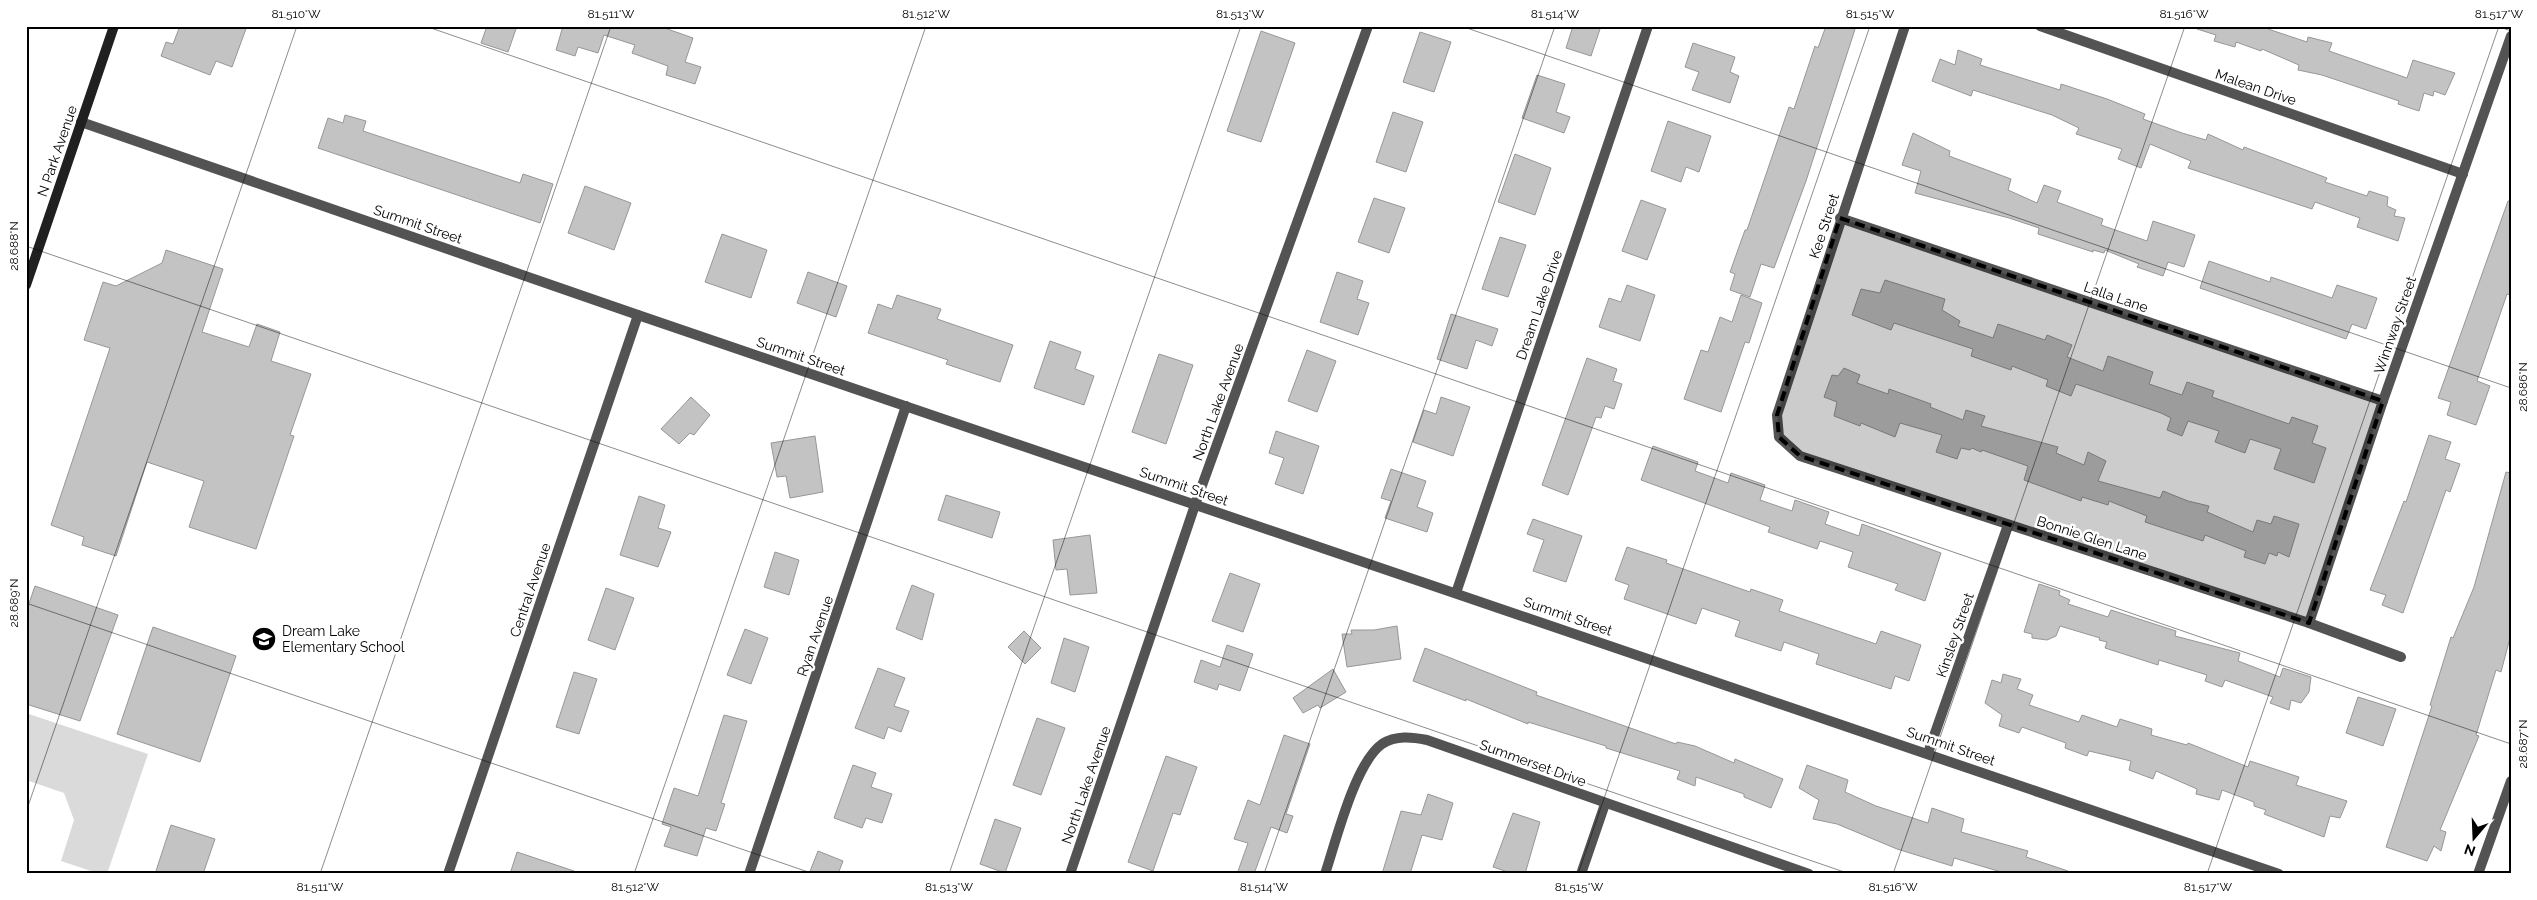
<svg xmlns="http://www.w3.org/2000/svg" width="2537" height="900" viewBox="0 0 2537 900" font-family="Raleway,sans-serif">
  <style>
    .green { fill: #dadada }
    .building { fill: #c3c3c3; stroke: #979797 }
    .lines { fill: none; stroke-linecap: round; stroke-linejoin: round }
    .minor { stroke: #535353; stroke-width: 10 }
    .tertiary { stroke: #535353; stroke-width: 10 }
    .secondary { stroke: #202020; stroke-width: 10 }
    .marked { fill: #000; fill-opacity: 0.2; stroke: #000; stroke-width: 4; stroke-dasharray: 10 6; stroke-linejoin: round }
    .ticks { fill: none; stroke: #000; stroke-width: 1; stroke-opacity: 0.45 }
    .labels { text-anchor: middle; stroke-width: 5; stroke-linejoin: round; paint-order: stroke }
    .street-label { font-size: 14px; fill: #000; stroke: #fff }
    .poi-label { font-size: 14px; fill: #000; stroke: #fff; text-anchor: start }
    .neatline { fill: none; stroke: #000; stroke-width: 2 }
    .ticks-label { font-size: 12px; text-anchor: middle; fill: #000 }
  </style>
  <rect width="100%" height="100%" fill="#fff"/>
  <polygon class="green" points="26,713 148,754 107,874 100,874 61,861 74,820 64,793 26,780"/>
  <g class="building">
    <polygon points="180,26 247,26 232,67 216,61 210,75 161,56 166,42 173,44"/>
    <polygon points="487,26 517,26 508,52 481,43"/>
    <polygon points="563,26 659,26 693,38 685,62 701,67 695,84 666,75 668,66 632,53 635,45 604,35 598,53 578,47 575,56 556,50"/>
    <polygon points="1573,26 1601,26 1591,56 1566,48"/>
    <polygon points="1826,26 1856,26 1806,181 1774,268 1761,264 1750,297 1730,290 1735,274 1730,272 1745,230 1747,230 1789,107 1794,109 1815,46 1818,48"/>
    <polygon points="2198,26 2269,26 2268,29 2307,42 2308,37 2332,43 2329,51 2407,78 2413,60 2455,73 2445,95 2434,91 2433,96 2424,93 2419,111 2398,104 2399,101 2322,75 2298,70 2299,65 2262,49 2261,51 2236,42 2235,47 2214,41 2216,35 2197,29"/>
    <polygon points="1261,31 1295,43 1261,142 1227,131"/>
    <polygon points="1420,32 1451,42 1434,92 1403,82"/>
    <polygon points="1693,43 1735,57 1730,72 1739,76 1730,103 1692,90 1699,72 1685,67"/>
    <polygon points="1958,50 1982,59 1980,65 2060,90 2061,84 2107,99 2145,114 2143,119 2182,133 2206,140 2208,134 2243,150 2244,147 2327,178 2325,182 2367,196 2369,191 2388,197 2387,206 2396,210 2394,216 2405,218 2398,241 2357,227 2360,218 2315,202 2312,209 2188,168 2191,161 2150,144 2141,168 2118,159 2122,149 2076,134 2079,128 2052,115 1973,90 1971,96 1932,81 1940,59 1955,65"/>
    <polygon points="1537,75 1565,84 1556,112 1570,117 1564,133 1522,118"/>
    <polygon points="1393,112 1423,122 1406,172 1376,162"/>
    <polygon points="345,115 366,121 363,131 520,183 523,174 553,184 540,223 318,148 328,118 343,123"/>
    <polygon points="1668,121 1711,136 1699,172 1686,167 1681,182 1651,171"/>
    <polygon points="1913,133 1950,151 1949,156 2011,179 2008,190 2037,203 2044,185 2061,191 2057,202 2103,219 2101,225 2147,241 2153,221 2195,235 2184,267 2168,262 2163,276 2137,267 2139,264 2105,250 2104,253 2093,250 2093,252 2038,234 2039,228 2009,218 1915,193 1921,171 1902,165"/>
    <polygon points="1515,154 1551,168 1535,215 1498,202"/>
    <polygon points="585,186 631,203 614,250 568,233"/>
    <polygon points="1374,198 1405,208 1389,253 1358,242"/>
    <polygon points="1641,200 1666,209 1647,260 1622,251"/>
    <polygon points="2508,201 2511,201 2511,295 2507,294 2477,381 2490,386 2476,425 2447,415 2451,402 2438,398"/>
    <polygon points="722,234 767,250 751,298 705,282"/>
    <polygon points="1500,237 1526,245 1508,297 1482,289"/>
    <polygon points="166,250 223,269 202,332 249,347 257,324 280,332 271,361 311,374 290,435 294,436 256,549 189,527 204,481 147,462 116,556 82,545 84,537 51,525 110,348 84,340 103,282 116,286 162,263"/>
    <polygon points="2209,261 2270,282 2271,277 2332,298 2337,285 2377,298 2366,329 2352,324 2346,339 2200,288"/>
    <polygon points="808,272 847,286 836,317 797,303"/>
    <polygon points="1337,272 1363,281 1357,299 1369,303 1358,335 1320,322"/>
    <polygon points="1885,280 1945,299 1942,310 1960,321 1958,326 1993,338 1998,324 2045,340 2047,335 2072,345 2067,357 2103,371 2108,356 2153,372 2149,384 2182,395 2187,382 2214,391 2212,397 2289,424 2292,417 2318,426 2312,443 2326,448 2314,483 2274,469 2281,449 2250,439 2245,453 2215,442 2219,431 2188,421 2182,436 2167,430 2171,418 2161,413 2076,384 2071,396 2046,386 2048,380 2012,366 2011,370 1971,356 1973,349 1894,323 1891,330 1852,315 1861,289 1880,293"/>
    <polygon points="1627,285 1655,295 1640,341 1599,327 1609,298 1621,302"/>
    <polygon points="897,295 941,309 937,319 1013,345 1000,382 946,364 948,360 868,333 878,304 892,309"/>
    <polygon points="1741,295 1762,303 1749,343 1745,342 1721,412 1684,399 1701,350 1708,352 1720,317 1732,322"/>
    <polygon points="1451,314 1498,329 1492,346 1476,340 1467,369 1437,359"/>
    <polygon points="1050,341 1081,352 1075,369 1094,376 1084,405 1034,388"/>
    <polygon points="1307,350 1336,361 1317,412 1288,401"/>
    <polygon points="1159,354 1193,365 1166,444 1132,432"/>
    <polygon points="1587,358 1617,369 1613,381 1622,384 1614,409 1605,406 1601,418 1596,417 1568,495 1542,485"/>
    <polygon points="1844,368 1860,375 1857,383 1888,394 1889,389 1931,404 1930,407 1963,420 1966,410 1985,416 1981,426 2058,447 2056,453 2084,465 2088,452 2106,461 2098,481 2160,498 2163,491 2188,501 2209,506 2207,512 2253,532 2257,520 2271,524 2274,516 2299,524 2289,557 2278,552 2277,556 2269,553 2265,564 2244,557 2246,551 2205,535 2203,541 2145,522 2147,516 2109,501 2108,505 2082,497 2081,501 2024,480 2028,466 1982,450 1981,452 1972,448 1970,450 1961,448 1957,459 1936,452 1942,435 1900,423 1895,437 1861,423 1860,426 1834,416 1837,402 1824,397 1832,375 1838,376"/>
    <polygon points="691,397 710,415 694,435 690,433 679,444 661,429"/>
    <polygon points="1441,397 1470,407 1453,456 1413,442 1424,410 1436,414"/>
    <polygon points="1276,431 1319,446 1303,494 1275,484 1284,458 1269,453"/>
    <polygon points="2429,435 2451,442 2445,459 2460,464 2450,492 2446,490 2403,613 2382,605 2386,595 2370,590 2404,501 2406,502"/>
    <polygon points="815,436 823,492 790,498 786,476 777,477 771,443"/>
    <polygon points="1653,446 1698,462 1695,471 1728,483 1731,473 1765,485 1760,500 1792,511 1795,500 1829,512 1825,524 1859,536 1862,524 1941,553 1925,601 1895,590 1898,584 1848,567 1853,552 1820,541 1817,549 1768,532 1770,527 1641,480"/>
    <polygon points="1391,469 1426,481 1417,507 1433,513 1427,532 1385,518 1391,501 1381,498"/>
    <polygon points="2506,472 2511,473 2511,634 2501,672 2496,670 2476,735 2479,736 2440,830 2446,832 2441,851 2434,846 2427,861 2386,847 2432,706 2430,705 2451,637 2453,638 2474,587"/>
    <polygon points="946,495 1000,512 992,538 938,520"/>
    <polygon points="639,496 665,505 658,528 671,532 658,567 620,555"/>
    <polygon points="1533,519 1582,536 1566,582 1533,571 1544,540 1527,534"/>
    <polygon points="1090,535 1097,593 1070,595 1067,569 1056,570 1053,540"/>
    <polygon points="1627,547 1667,560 1666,563 1750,592 1751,589 1783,600 1779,611 1876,644 1881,631 1921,645 1909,681 1895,676 1891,689 1816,664 1819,654 1784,642 1781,651 1735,636 1740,621 1702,608 1696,624 1624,599 1629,585 1615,580"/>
    <polygon points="775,552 799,560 789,595 764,587"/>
    <polygon points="1230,573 1260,584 1243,632 1212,621"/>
    <polygon points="2039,584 2060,591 2059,595 2070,600 2068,604 2108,617 2111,610 2176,631 2175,636 2240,653 2238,661 2280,677 2283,668 2311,677 2309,692 2301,703 2291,700 2289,710 2270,703 2273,697 2225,680 2222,687 2205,681 2207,675 2159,660 2158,665 2105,648 2107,642 2099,640 2100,638 2060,626 2056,636 2047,640 2032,638 2032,634 2024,632"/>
    <polygon points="912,585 934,594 922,640 896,629"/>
    <polygon points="35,586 118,615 80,721 26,704 26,612"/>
    <polygon points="606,588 634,598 615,650 588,640"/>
    <polygon points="1397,626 1401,659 1347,667 1342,634 1352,634 1351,630 1374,630"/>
    <polygon points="153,627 236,656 200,762 117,734"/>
    <polygon points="745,629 768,638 751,684 727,675"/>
    <polygon points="1024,631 1041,648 1025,664 1008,647"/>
    <polygon points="1064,638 1089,647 1075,692 1051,683"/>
    <polygon points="1227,645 1253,654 1240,691 1219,684 1217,690 1194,682 1201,660 1220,667"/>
    <polygon points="1425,648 1537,692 1536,695 1676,744 1677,742 1695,746 1734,763 1735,759 1783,779 1771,808 1744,797 1744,794 1696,777 1695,786 1677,779 1680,771 1606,748 1606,746 1528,722 1528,724 1466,699 1466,701 1413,681"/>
    <polygon points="878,668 905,678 894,706 909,711 901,732 888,727 884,739 855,728"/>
    <polygon points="1333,669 1346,692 1320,708 1318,705 1303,713 1293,698"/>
    <polygon points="574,672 597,679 579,734 556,727"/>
    <polygon points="2003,674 2021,679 2017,689 2033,695 2029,705 2079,722 2082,715 2117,727 2120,719 2152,729 2151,735 2187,745 2188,743 2248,767 2250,761 2299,777 2296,785 2347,801 2340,818 2330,816 2324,837 2264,814 2266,810 2254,806 2254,802 2222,790 2219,800 2196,794 2197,789 2156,771 2153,779 2129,770 2131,761 2089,751 2087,756 2065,748 2066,743 2022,727 2019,733 1999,726 2002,715 1985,703 1992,680 2001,683"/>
    <polygon points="2358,697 2396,709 2383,746 2346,733"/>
    <polygon points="724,715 747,721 721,803 725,804 716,831 706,828 697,856 664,846 671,827 662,824 674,788 698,796"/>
    <polygon points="1037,718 1065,728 1041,795 1013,785"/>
    <polygon points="1284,735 1310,744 1286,814 1293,816 1287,833 1271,827 1254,874 1237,874 1248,843 1234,839 1248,800 1260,805"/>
    <polygon points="1166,756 1197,767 1180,815 1173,813 1153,871 1128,862"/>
    <polygon points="853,765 876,773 871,787 892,794 882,823 866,818 862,828 834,818"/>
    <polygon points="1807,765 1848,780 1845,792 1876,806 1928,823 1932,808 1964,819 1961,832 2028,851 2026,857 2068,871 2067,874 2008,874 1954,858 1952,866 1897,849 1837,824 1813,819 1819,800 1799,788"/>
    <polygon points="1428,794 1453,803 1442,840 1422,835 1410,874 1382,874 1401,811 1421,815"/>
    <polygon points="1513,813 1540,822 1525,874 1514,874 1493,867"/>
    <polygon points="995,819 1021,828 1005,873 980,864"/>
    <polygon points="171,825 215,839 203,874 155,874"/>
    <polygon points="818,851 843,861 838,874 809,874"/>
    <polygon points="517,852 574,871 573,874 510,874"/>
  </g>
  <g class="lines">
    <g class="minor">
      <polyline points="1905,26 1777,415 1779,437 1800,456 2309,623 2401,657"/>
      <polyline points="2040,26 2463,174"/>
      <polyline points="1840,218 2383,401"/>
      <polyline points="1456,593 1648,26"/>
      <polyline points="2309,623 2383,401 2511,36"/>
      <polyline points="1928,753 2008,525"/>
      <polyline points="448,874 638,315"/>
      <polyline points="749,874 906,406"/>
      <polyline points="1070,874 1195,505 1368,26"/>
      <path d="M1325,874C1336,841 1355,763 1382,744C1396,735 1412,737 1427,740L1809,874"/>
      <polyline points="1581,874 1605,804"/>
      <polyline points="2478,874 2511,781"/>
    </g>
    <polyline class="tertiary" points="81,122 638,315 2279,874"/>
    <polyline class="secondary" points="26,285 114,26"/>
  </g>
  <path class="marked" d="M1840,218L2383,401L2309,623L1800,456L1779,437L1777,415Z"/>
  <path class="ticks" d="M425,26L2511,744M1461,26L2511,388M2497,26L2511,31M26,246L1850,874M26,603L814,874M26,812L297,26M320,874L611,26M634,874L926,26M949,874L1241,26M1264,874L1555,26M1578,874L1870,26M1893,874L2185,26M2207,874L2499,26"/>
  <defs>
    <g id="school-disc" transform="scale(1.25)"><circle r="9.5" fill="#000" stroke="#fff"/><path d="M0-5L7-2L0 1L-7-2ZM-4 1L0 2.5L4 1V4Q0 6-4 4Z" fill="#fff"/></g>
  </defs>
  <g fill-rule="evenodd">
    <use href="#school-disc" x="264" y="639"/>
  </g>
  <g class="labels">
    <g class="street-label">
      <text transform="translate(2256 87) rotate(19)" y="5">Malean Drive</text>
      <text transform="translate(57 151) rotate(-71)" y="5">N Park Avenue</text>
      <text transform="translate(418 224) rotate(19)" y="5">Summit Street</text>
      <text transform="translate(1824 226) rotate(-72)" y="5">Kee Street</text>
      <text transform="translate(2116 297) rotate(19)" y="5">Lalla Lane</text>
      <text transform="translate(1539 305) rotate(-71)" y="5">Dream Lake Drive</text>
      <text transform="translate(2395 325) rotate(-71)" y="5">Winnway Street</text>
      <text transform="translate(801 356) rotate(19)" y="5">Summit Street</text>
      <text transform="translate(1218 402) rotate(-70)" y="5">North Lake Avenue</text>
      <text transform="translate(1184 486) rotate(19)" y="5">Summit Street</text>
      <text transform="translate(2092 538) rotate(18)" y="5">Bonnie Glen Lane</text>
      <text transform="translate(530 590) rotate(-71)" y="5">Central Avenue</text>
      <text transform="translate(1568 616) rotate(19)" y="5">Summit Street</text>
      <text transform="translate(1955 635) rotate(-71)" y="5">Kinsley Street</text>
      <text transform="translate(815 636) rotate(-71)" y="5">Ryan Avenue</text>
      <text transform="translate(1951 746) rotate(19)" y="5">Summit Street</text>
      <text transform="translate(1533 763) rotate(20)" y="5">Summerset Drive</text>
      <text transform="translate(1086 785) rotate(-71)" y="5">North Lake Avenue</text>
    </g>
    <g class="poi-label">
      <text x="282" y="636">Dream Lake<tspan x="282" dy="16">Elementary School</tspan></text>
    </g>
  </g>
  <rect width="2537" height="900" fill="none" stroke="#ffffff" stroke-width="55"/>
  <g transform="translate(2474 838) rotate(199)" stroke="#ffffff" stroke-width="4" paint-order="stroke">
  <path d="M0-4L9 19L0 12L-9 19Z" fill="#000000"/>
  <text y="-8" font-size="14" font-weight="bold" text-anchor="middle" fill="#000000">N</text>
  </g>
  <rect x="28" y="28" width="2482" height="844" class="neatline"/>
  <g class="ticks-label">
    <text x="296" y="18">81.510°W</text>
    <text x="611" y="18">81.511°W</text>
    <text x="926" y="18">81.512°W</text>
    <text x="1240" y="18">81.513°W</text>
    <text x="1555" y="18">81.514°W</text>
    <text x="1870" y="18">81.515°W</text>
    <text x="2184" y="18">81.516°W</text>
    <text x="2499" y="18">81.517°W</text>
    <text transform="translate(14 246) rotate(-90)" y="4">28.688°N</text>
    <text transform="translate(2523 387) rotate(-90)" y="4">28.686°N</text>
    <text transform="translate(14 603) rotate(-90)" y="4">28.689°N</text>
    <text transform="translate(2523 744) rotate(-90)" y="4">28.687°N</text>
    <text x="320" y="891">81.511°W</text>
    <text x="635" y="891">81.512°W</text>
    <text x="949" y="891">81.513°W</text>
    <text x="1264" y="891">81.514°W</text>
    <text x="1579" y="891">81.515°W</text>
    <text x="1893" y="891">81.516°W</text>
    <text x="2208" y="891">81.517°W</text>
  </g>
</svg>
